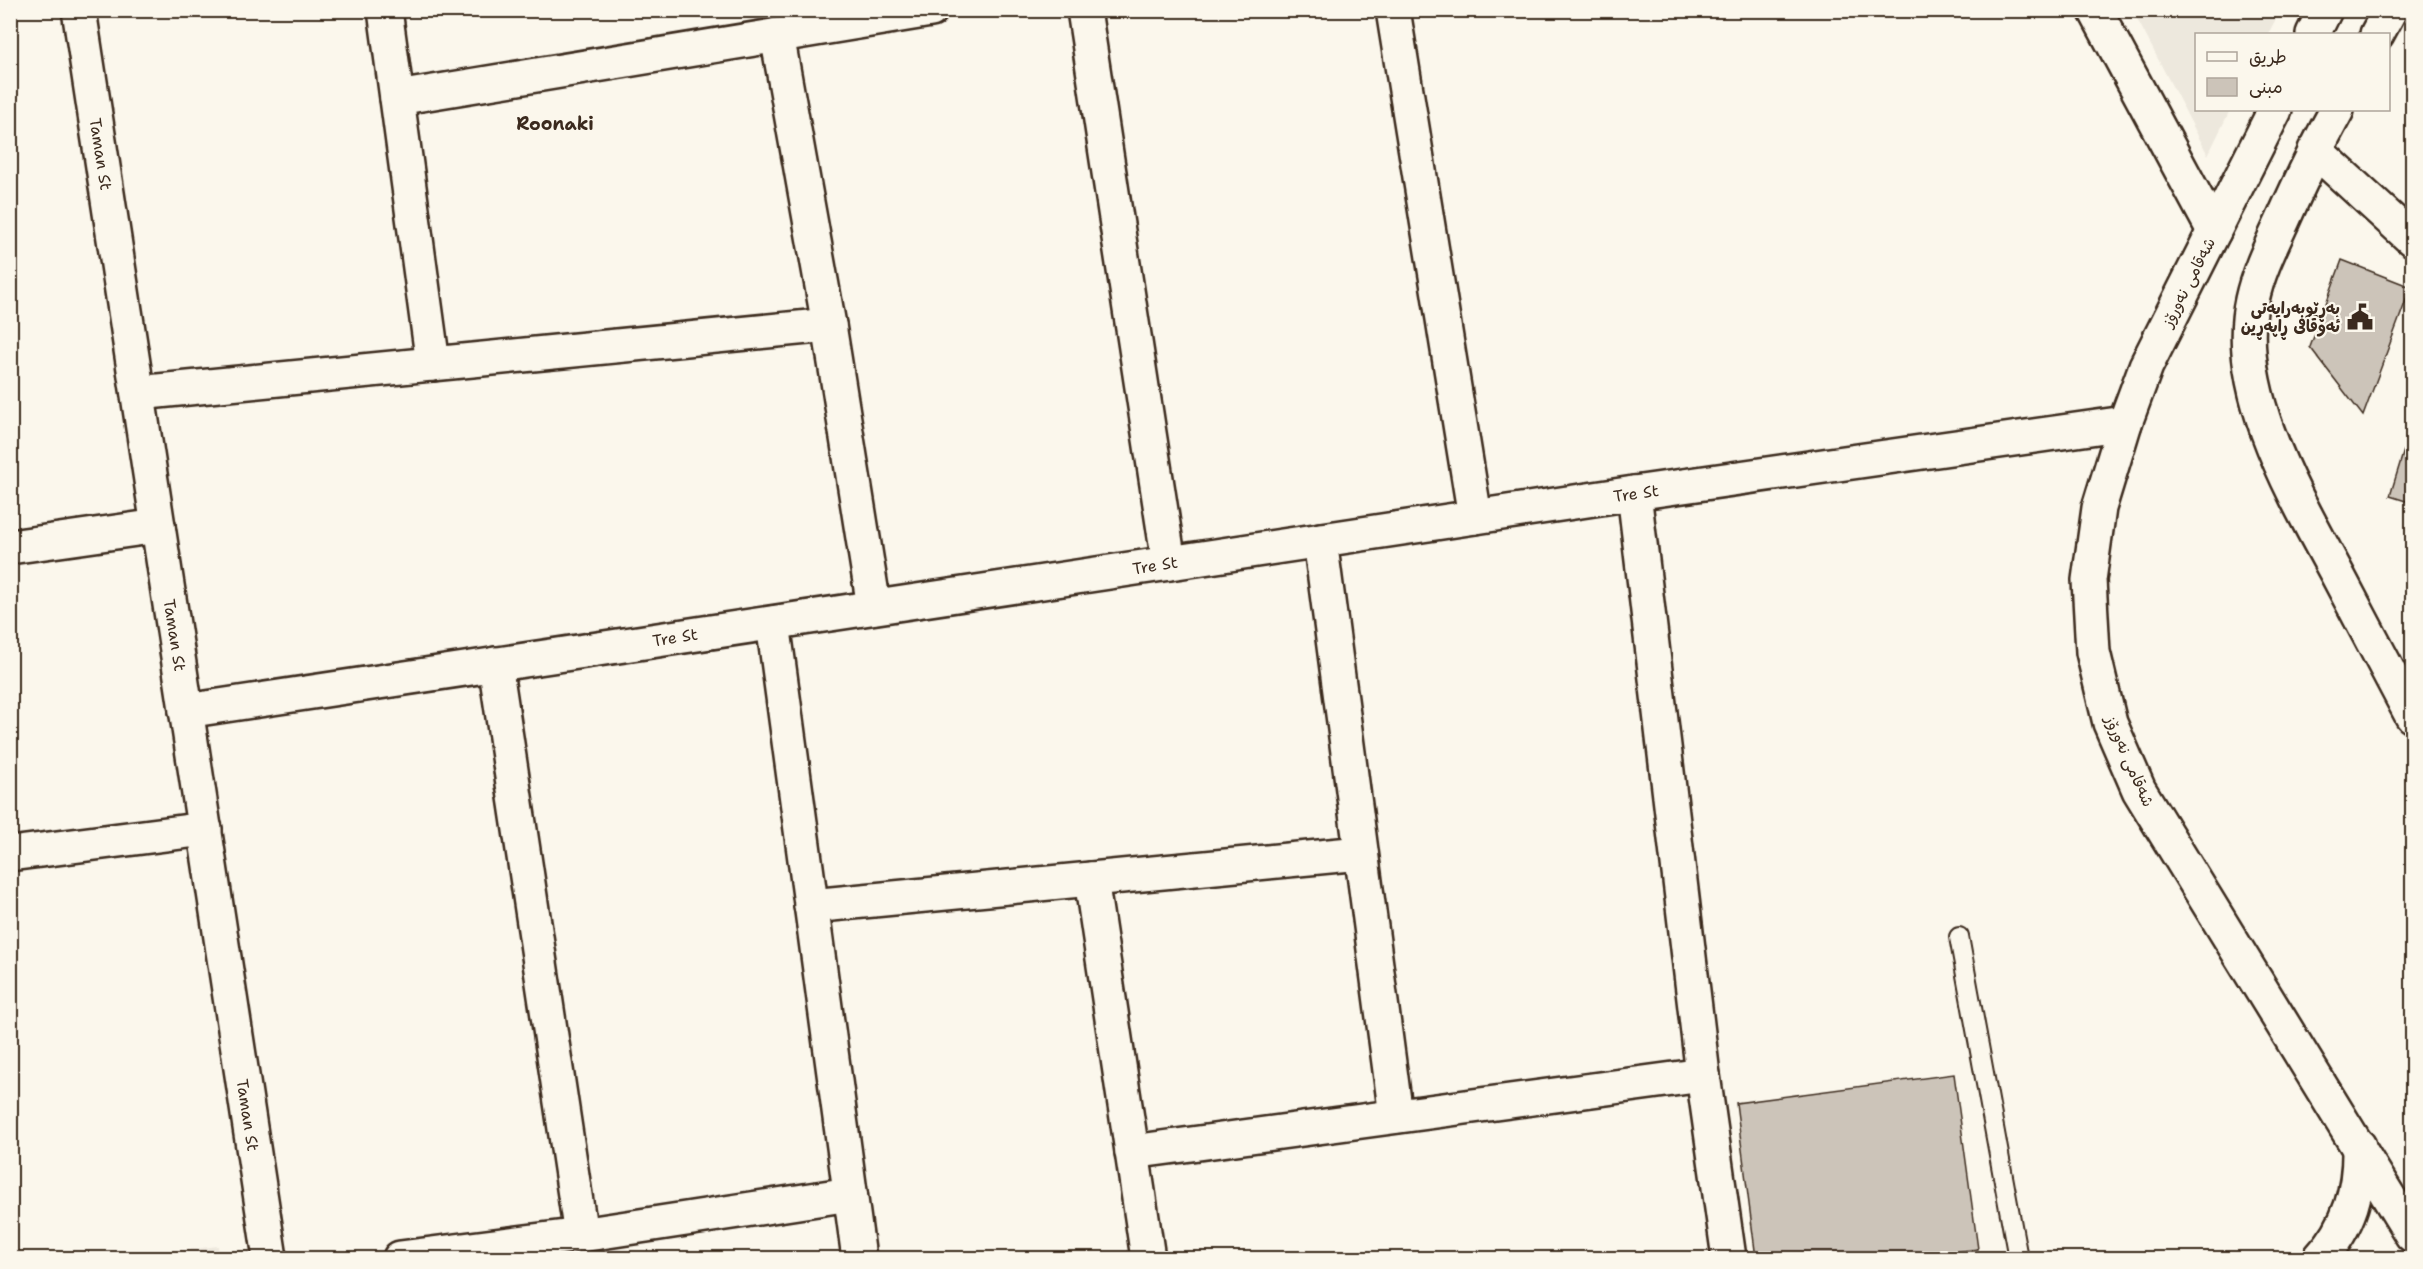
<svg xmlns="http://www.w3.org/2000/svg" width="2423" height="1269" viewBox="0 0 2423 1269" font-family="'Shantell Sans','Playpen Sans Arabic',sans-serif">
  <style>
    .built { fill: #ede8dd }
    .building { fill: #ccc4b9; stroke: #3b2a1e; stroke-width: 1.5 }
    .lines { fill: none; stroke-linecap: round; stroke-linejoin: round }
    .lane-casing { stroke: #3b2a1e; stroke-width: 22 }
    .street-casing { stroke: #3b2a1e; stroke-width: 38 }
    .secondary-casing { stroke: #3b2a1e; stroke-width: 38 }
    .lane { stroke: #fbf7ec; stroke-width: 18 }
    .street { stroke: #fbf7ec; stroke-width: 33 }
    .secondary { stroke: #fbf7ec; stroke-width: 33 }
    .labels { text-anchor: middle; stroke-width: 4.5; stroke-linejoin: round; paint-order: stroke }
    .street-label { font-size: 16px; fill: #3b2a1e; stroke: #fbf7ec }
    .poi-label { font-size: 16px; font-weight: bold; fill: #3b2a1e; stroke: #fbf7ec; text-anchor: end }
    .neighbourhood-label { font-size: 18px; font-weight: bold; fill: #3b2a1e; stroke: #fbf7ec }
  </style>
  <rect width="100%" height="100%" fill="#fbf7ec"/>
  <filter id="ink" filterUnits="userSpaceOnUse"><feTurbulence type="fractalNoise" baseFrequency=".0167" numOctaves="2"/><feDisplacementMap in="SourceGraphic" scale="12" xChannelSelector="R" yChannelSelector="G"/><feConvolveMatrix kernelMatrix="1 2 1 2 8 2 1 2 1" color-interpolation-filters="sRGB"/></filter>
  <g filter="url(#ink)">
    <g class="built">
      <polygon points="2133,11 2280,11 2268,34 2196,34 2196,110 2230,110 2208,155"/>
      <polygon points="218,1246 219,1258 123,1258"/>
    </g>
    <g class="building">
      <polygon points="2342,260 2411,287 2363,416 2310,347"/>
      <polygon points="2412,424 2412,503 2390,496"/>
      <polygon points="1954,1074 1978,1249 1908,1258 1756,1258 1736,1103"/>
    </g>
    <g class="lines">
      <g class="lane-casing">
        <polyline id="lane" points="1959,937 2018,1258"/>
      </g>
      <g class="street-casing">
        <g id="street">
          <polyline points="79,10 270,1258"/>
          <polyline points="385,10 433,364"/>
          <polyline points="1084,10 1169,563"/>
          <polyline points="1393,10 1475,517"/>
          <polyline points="2095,10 2214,231"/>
          <polyline points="2377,34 2390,10"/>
          <polyline points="777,35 829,325 874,607"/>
          <polyline points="397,98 931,10"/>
          <path d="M2337,110C2317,146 2300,182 2283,220C2271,246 2258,272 2252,300C2232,389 2295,496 2336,572C2361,620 2387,668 2412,716"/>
          <polyline points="2315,150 2412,239"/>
          <polyline points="138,393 829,325"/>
          <polyline points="1634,493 1703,1075 1729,1258"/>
          <polyline points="1320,540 1396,1116"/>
          <polyline points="10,547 158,526"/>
          <polyline points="773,623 859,1258"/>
          <polyline points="495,664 581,1235"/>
          <polyline points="186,711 1634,493 2125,423"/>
          <polyline points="10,854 205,829"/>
          <polyline points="1091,879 1148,1258"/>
          <polyline points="811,906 1361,853"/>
          <polyline points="1132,1152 1703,1075"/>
          <polyline points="400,1258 581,1235 850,1194"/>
        </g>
      </g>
      <g class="secondary-casing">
        <g id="secondary">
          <polyline points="2313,34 2325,10"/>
          <polyline points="2275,110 2146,366 2125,423 2099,508 2089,580 2093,652 2110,723 2139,790 2412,1235"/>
          <path d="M2320,1258C2350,1226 2360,1189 2359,1146"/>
        </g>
      </g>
      <use href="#lane" class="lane"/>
      <use href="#street" class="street"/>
      <use href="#secondary" class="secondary"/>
    </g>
  </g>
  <defs>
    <g id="civic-bare" transform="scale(2.07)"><path d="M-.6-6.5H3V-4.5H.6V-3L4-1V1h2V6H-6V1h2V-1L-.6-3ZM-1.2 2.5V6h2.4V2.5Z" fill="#3b2a1e" stroke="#fbf7ec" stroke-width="2.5" paint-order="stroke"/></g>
  </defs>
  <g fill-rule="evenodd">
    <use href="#civic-bare" x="2360" y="317"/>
  </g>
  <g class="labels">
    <g class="street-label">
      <text transform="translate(101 154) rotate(81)" y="6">Taman St</text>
      <text transform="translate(2188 282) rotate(-63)" y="6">شەقامی نەورۆز</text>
      <text transform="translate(1636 493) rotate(-8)" y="6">Tre St</text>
      <text transform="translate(1155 565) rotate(-9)" y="6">Tre St</text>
      <text transform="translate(175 635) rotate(81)" y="6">Taman St</text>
      <text transform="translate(675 637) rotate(-9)" y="6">Tre St</text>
      <text transform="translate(2130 761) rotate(66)" y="6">شەقامی نەورۆز</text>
      <text transform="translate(248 1115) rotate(81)" y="6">Taman St</text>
    </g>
    <g class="poi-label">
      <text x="2340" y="314">بەڕێوبەرایەتی<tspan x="2340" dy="18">ئەوقافی ڕاپەڕین</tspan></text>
    </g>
    <g class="neighbourhood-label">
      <text x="555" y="130">Roonaki</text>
    </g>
  </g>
  <rect width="2423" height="1269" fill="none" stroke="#fbf7ec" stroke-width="36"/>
  <rect x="18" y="18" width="2387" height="1233" fill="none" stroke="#3b2a1e" stroke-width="2" filter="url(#ink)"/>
  <rect x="2195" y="33" width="195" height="78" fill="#fbf7ec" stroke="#aea59a" stroke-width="1.5"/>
  <rect x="2207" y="52" width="30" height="9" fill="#fbf7ec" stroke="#aea59a" stroke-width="1.5"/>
  <text x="2249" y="63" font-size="18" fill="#3b2a1e">طريق</text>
  <rect x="2207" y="78" width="30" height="18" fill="#ccc4b9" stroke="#aea59a" stroke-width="1.5"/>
  <text x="2249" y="93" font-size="18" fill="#3b2a1e">مبنى</text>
</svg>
